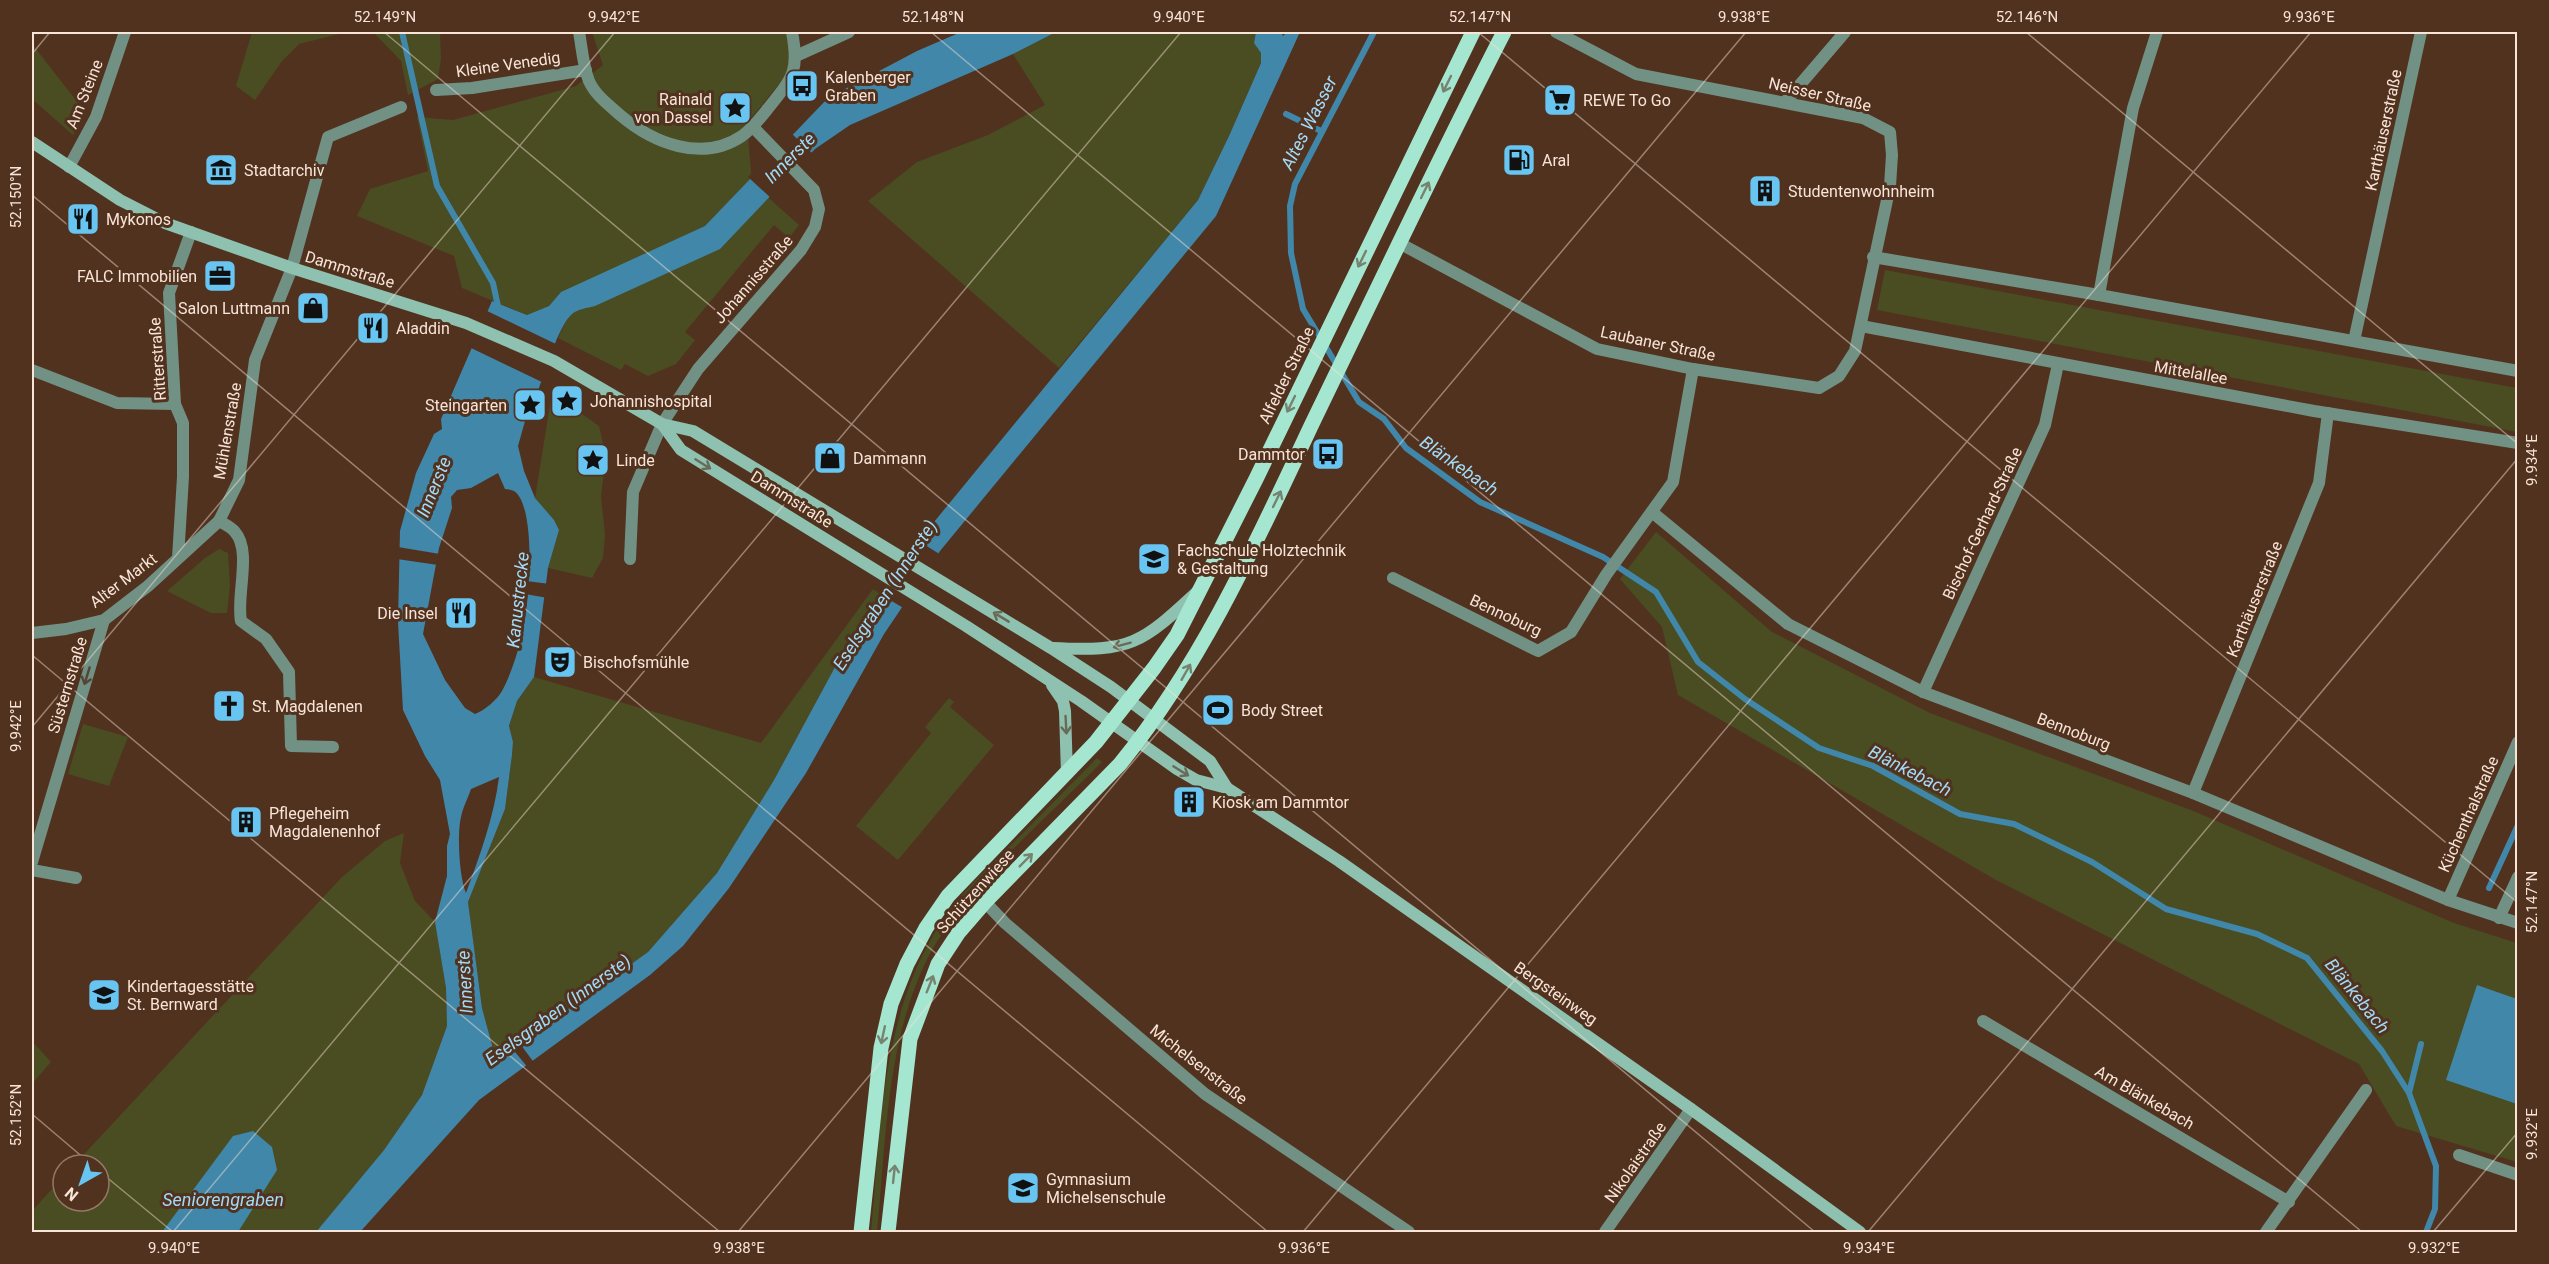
<svg xmlns="http://www.w3.org/2000/svg" width="2549" height="1264" viewBox="0 0 2549 1264" font-family="Roboto,sans-serif">
  <style>
    .green { fill: #4a4c22 }
    .water { fill: #4187a9; fill-rule: evenodd }
    .pier { fill: #51321f }
    .lines { fill: none; stroke-linecap: round; stroke-linejoin: round }
    .stream { stroke: #4187a9; stroke-width: 6 }
    .street { stroke: #719185; stroke-width: 12 }
    .secondary { stroke: #8ec1af; stroke-width: 12 }
    .primary { stroke: #a4e6d0; stroke-width: 15 }
    .oneway { stroke: #76836f }
    .oneway2 { stroke: #696b59 }
    .oneway3 { stroke: #574533 }
    .ticks { fill: none; stroke: #f9e4d8; stroke-width: 1.5; stroke-opacity: 0.45 }
    .labels { text-anchor: middle; stroke-width: 6; stroke-linejoin: round; paint-order: stroke }
    .street-label { font-size: 16px; fill: #f9e4d8; stroke: #51321f }
    .poi-label { font-size: 16px; fill: #f9e4d8; stroke: #51321f; text-anchor: start }
    .water-label { font-size: 18px; font-style: italic; fill: #a2daf8; stroke: #51321f }
    .neatline { fill: none; stroke: #f9e4d8; stroke-width: 2 }
    .ticks-label { font-size: 15px; text-anchor: middle; fill: #f9e4d8 }
  </style>
  <rect width="100%" height="100%" fill="#51321f"/>
  <g class="green">
    <polygon points="252,32 347,32 299,44 282,61 255,100 236,86"/>
    <polygon points="373,32 440,32 441,59 438,79 408,95 401,61"/>
    <polygon points="592,32 790,32 794,56 785,77 747,123 752,183 799,225 789,238 774,225 685,332 695,340 676,364 648,376 625,364 621,370 558,338 568,317 574,312 561,292 549,306 527,315 462,288 454,256 357,216 370,189 428,171 417,117 453,120 576,86 603,65"/>
    <polygon points="1056,32 1256,32 1254,43 1261,53 1261,63 1229,136 1198,200 1059,368 868,201 917,162 988,135 1045,105 1013,54"/>
    <polygon points="32,44 86,113 73,135 32,99"/>
    <polygon points="1885,270 2517,388 2517,432 1877,310"/>
    <polygon points="553,386 575,409 599,426 606,456 601,496 605,535 603,558 592,578 548,568 559,530 535,498"/>
    <polygon points="1656,532 1772,632 1930,713 2191,810 2454,923 2517,943 2517,1162 2396,1126 2359,1064 1996,880 1678,695 1662,627 1620,579"/>
    <polygon points="219,549 228,553 230,586 227,613 211,613 167,591 205,558"/>
    <polygon points="873,589 882,595 835,667 774,780 717,873 648,952 507,1053 495,1056 482,1008 468,902 505,809 512,755 513,742 509,727 517,701 534,677 761,743"/>
    <polygon points="949,698 954,702 950,707 994,745 898,860 856,826 931,733 925,727"/>
    <polygon points="83,724 128,737 109,786 68,774"/>
    <path d="M1097,758L1102,762C1044,821 957,893 923,968C886,1049 886,1145 877,1232H871C881,1127 881,1011 943,920C960,894 985,871 1007,849C1037,819 1067,788 1097,758Z"/>
    <polygon points="404,833 400,863 415,901 435,922 446,988 447,1026 422,1095 384,1150 316,1232 32,1232 32,1211 63,1177 63,1201 99,1201 99,1165 74,1165 342,877 385,841"/>
    <polygon points="32,1041 51,1062 32,1084"/>
  </g>
  <g class="water">
    <path d="M961,32H1056L1013,54L850,125L815,149L720,249L595,306C587,308 578,309 572,314C558,326 544,375 537,394L529,395L525,400L527,414L518,446L524,471L535,498L554,520L559,530L548,568L534,677L517,701L509,726L513,742L512,755L505,809L468,902L482,1008L495,1056L507,1053L648,952L717,873L774,780L835,667L925,533L1198,200L1229,136L1261,63V53L1254,43L1256,32H1281L1283,36L1287,32H1300L1216,216L940,551L884,634L806,773L729,888L683,946L650,975L479,1100L360,1232H316L384,1150L422,1095L447,1026L446,988L435,922L447,876V846L450,834L440,780L425,756L403,710L398,622L400,531L416,473L434,434L442,429L441,419L492,301L527,315L549,306L561,292L705,226L828,98L917,51ZM498,473L505,489C508,489 511,490 514,491C538,507 529,613 521,639C517,655 510,676 502,691C496,701 485,710 475,714L465,708L445,680L423,634L439,548L452,508L451,497L457,490L471,488ZM499,777C494,817 480,855 466,893C459,877 457,833 461,817C463,807 468,798 471,789Z"/>
    <polygon points="2477,985 2517,999 2517,1104 2446,1080"/>
    <polygon points="253,1131 272,1147 277,1170 238,1232 162,1232 233,1136"/>
  </g>
  <g class="pier">
    <polygon points="790,132 814,155 772,199 748,177"/>
    <polygon points="485,310 558,345 544,383 469,347"/>
    <polygon points="917,540 941,555 905,609 880,594"/>
    <polygon points="398,547 440,554 438,565 397,559"/>
    <polygon points="526,581 550,584 548,598 525,594"/>
    <polygon points="518,1041 535,1064 529,1069 511,1047"/>
  </g>
  <g class="lines">
    <g class="stream">
      <polyline points="402,32 437,186 493,283 499,311"/>
      <polyline points="1374,32 1295,184 1290,206 1291,253 1303,309 1359,402 1384,419 1406,448 1480,502 1603,557 1656,592 1698,662 1745,699 1819,748 1873,766 1960,814 2014,824 2092,862 2166,909 2257,934 2307,958 2382,1051 2409,1093 2436,1166 2435,1209 2426,1232"/>
      <polyline points="1286,114 1321,131"/>
      <polyline points="2489,888 2518,825"/>
      <polyline points="2409,1093 2421,1044"/>
    </g>
    <g class="street">
      <path d="M579,32C582,48 583,66 589,81C595,95 609,105 620,115C653,143 702,163 742,136C753,128 761,117 770,106C794,76 799,70 792,32"/>
      <polyline points="796,56 849,32"/>
      <polyline points="436,90 472,88 586,70"/>
      <polyline points="1786,101 1845,32"/>
      <polyline points="69,167 96,117 125,32"/>
      <polyline points="1399,243 1597,349 1693,369 1819,388 1839,376 1855,351 1890,186 1892,155 1890,132 1863,118 1636,74 1556,32"/>
      <polyline points="1873,257 2099,295 2518,371"/>
      <polyline points="2099,295 2133,108 2157,32"/>
      <polyline points="1861,326 2314,411 2518,443"/>
      <polyline points="2354,341 2421,32"/>
      <polyline points="32,370 117,403 175,404"/>
      <polyline points="1652,512 1788,624 1923,692 2193,793 2448,900 2518,923"/>
      <polyline points="178,558 183,477 183,423 175,404 169,293 191,232"/>
      <polyline points="630,559 633,492 662,424 698,369 801,250 815,227 819,209 814,190 753,127"/>
      <polyline points="1393,578 1538,651 1571,632 1606,575 1673,482 1693,369"/>
      <polyline points="32,633 66,629 104,620 148,586 219,521"/>
      <polyline points="1923,692 2045,425 2058,364"/>
      <path d="M333,747L291,746L289,672L266,639L241,621C236,596 252,551 235,532C231,527 224,524 219,521L239,480L255,360L292,268L328,137L401,107"/>
      <polyline points="2193,793 2319,483 2328,413"/>
      <polyline points="32,862 104,620"/>
      <polyline points="32,870 76,878"/>
      <polyline points="2448,900 2518,742"/>
      <polyline points="985,902 1005,923 1205,1094 1409,1232"/>
      <polyline points="2499,918 2518,877"/>
      <polyline points="1983,1021 2289,1202"/>
      <polyline points="2459,1155 2518,1175"/>
      <polyline points="1605,1232 1691,1109"/>
      <polyline points="2266,1232 2366,1090"/>
    </g>
    <g class="secondary">
      <polyline points="32,142 120,200 165,223 292,268 466,323 554,361 662,424 693,431 1051,648 1111,687 1210,761 1227,788"/>
      <polyline points="662,424 681,450 966,626 1081,701 1177,769 1196,780 1227,788 1339,861 1691,1109 1860,1232"/>
      <path d="M1053,648C1131,652 1141,644 1197,592"/>
      <polyline points="1052,685 1063,701 1065,711 1067,774"/>
    </g>
    <g class="primary">
      <polyline points="861,1232 881,1048 891,1004 907,964 926,928 948,896 1096,742 1154,668 1177,635 1256,479 1473,32"/>
      <path d="M888,1232L910,1039L938,964L959,932L985,902L1120,764C1202,663 1256,543 1311,426C1375,294 1437,162 1504,32"/>
    </g>
  </g>
  <defs><path id="oneway-shaft" d="M-6 0H5M1.5-3L5.5 0L1.5 3" fill="none" stroke-width="1.6" stroke-linecap="round" stroke-linejoin="round" transform="scale(1.5)"/></defs>
  <g class="oneway">
    <use href="#oneway-shaft" transform="translate(1447 84) rotate(116)"/>
    <use href="#oneway-shaft" transform="translate(1425 190) rotate(-64)"/>
    <use href="#oneway-shaft" transform="translate(1362 259) rotate(116)"/>
    <use href="#oneway-shaft" transform="translate(1291 404) rotate(116)"/>
    <use href="#oneway-shaft" transform="translate(1277 499) rotate(-64)"/>
    <use href="#oneway-shaft" transform="translate(1186 672) rotate(-60)"/>
    <use href="#oneway-shaft" transform="translate(1026 860) rotate(-45)"/>
    <use href="#oneway-shaft" transform="translate(930 984) rotate(-68)"/>
    <use href="#oneway-shaft" transform="translate(883 1035) rotate(102)"/>
    <use href="#oneway-shaft" transform="translate(894 1174) rotate(-84)"/>
  </g>
  <g class="oneway2">
    <use href="#oneway-shaft" transform="translate(703 464) rotate(32)"/>
    <use href="#oneway-shaft" transform="translate(1001 617) rotate(-149)"/>
    <use href="#oneway-shaft" transform="translate(1122 645) rotate(165)"/>
    <use href="#oneway-shaft" transform="translate(1066 725) rotate(87)"/>
    <use href="#oneway-shaft" transform="translate(1181 771) rotate(32)"/>
  </g>
  <use class="oneway3" href="#oneway-shaft" transform="translate(87 676) rotate(107)"/>
  <path class="ticks" d="M384,32L1815,1232M931,32L2362,1232M1478,32L2518,903M2026,32L2518,444M32,54L50,32M32,195L1268,1232M32,655L720,1232M32,727L615,32M32,1114L92,1165M99,1171L173,1232M173,1232L1181,32M738,1232L1746,32M1303,1232L2311,32M1868,1232L2518,458M2433,1232L2518,1132"/>
  <defs>
    <g id="bus-square" transform="scale(1.725)"><rect x="-9" y="-9" width="18" height="18" rx="4" fill="#68c4f0" stroke="#51321f"/><path d="M-5-6H5V4H4V6H2V4H-2V6H-4V4H-5ZM-3.5-4V0h7V-4ZM-3.5 1.2v1.5H-2V1.2ZM2 1.2v1.5H3.5V1.2Z" fill="#111"/></g>
    <g id="supermarket-square" transform="scale(1.725)"><rect x="-9" y="-9" width="18" height="18" rx="4" fill="#68c4f0" stroke="#51321f"/><path d="M-6-5.5h2.5l.6 2H6L4.5 2H-2.5L-4.4-4H-6ZM-1.5 3.2a1.3 1.3 0 1 0 .1 0ZM3 3.2a1.3 1.3 0 1 0 .1 0Z" fill="#111"/></g>
    <g id="sight-square" transform="scale(1.725)"><rect x="-9" y="-9" width="18" height="18" rx="4" fill="#68c4f0" stroke="#51321f"/><path d="M0-6L1.8-2.2L6-1.7L2.9 1.2L3.7 5.4L0 3.3L-3.7 5.4L-2.9 1.2L-6-1.7L-1.8-2.2Z" fill="#111"/></g>
    <g id="fuel-square" transform="scale(1.725)"><rect x="-9" y="-9" width="18" height="18" rx="4" fill="#68c4f0" stroke="#51321f"/><path d="M-5.5-6h7V0h2V4h1.3V-2.5L3-4.5l.8-.8L6-3V5H2.5V1h-1V6h-7ZM-4.2-4.7v3.2H.2V-4.7Z" fill="#111"/></g>
    <g id="museum-square" transform="scale(1.725)"><rect x="-9" y="-9" width="18" height="18" rx="4" fill="#68c4f0" stroke="#51321f"/><path d="M0-6L6-3V-2H-6V-3ZM-5-1h2V3h-2ZM-1-1h2V3h-2ZM3-1h2V3H3ZM-6 4H6V6H-6Z" fill="#111"/></g>
    <g id="building-square" transform="scale(1.725)"><rect x="-9" y="-9" width="18" height="18" rx="4" fill="#68c4f0" stroke="#51321f"/><path d="M-4-6H4V6H1V3H-1V6H-4ZM-2.5-4.3h1.7v1.8h-1.7ZM.8-4.3h1.7v1.8H.8ZM-2.5-1h1.7V.8h-1.7ZM.8-1h1.7V.8H.8Z" fill="#111"/></g>
    <g id="restaurant-square" transform="scale(1.725)"><rect x="-9" y="-9" width="18" height="18" rx="4" fill="#68c4f0" stroke="#51321f"/><path d="M-5-6h1v4h1v-4h1v4h1v-4h1v5L-1.5 .5V6h-2V.5L-5-1ZM5-6V6H3V1.5H1.5Q1.5-4 5-6Z" fill="#111"/></g>
    <g id="office-square" transform="scale(1.725)"><rect x="-9" y="-9" width="18" height="18" rx="4" fill="#68c4f0" stroke="#51321f"/><path d="M-6-3h4V-5.5h4V-3h4V5H-6ZM-1-4.5V-3h2v-1.5ZM-6 0V1H6V0Z" fill="#111"/></g>
    <g id="shop-square" transform="scale(1.725)"><rect x="-9" y="-9" width="18" height="18" rx="4" fill="#68c4f0" stroke="#51321f"/><path d="M-5-2.5h2.3a2.7 3.5 0 0 1 5.4 0H5L5.5 6h-11ZM-1.5-2.5h3a1.5 2.3 0 0 0-3 0Z" fill="#111"/></g>
    <g id="school-square" transform="scale(1.725)"><rect x="-9" y="-9" width="18" height="18" rx="4" fill="#68c4f0" stroke="#51321f"/><path d="M0-5L7-2L0 1L-7-2ZM-4 1L0 2.5L4 1V4Q0 6-4 4Z" fill="#111"/></g>
    <g id="theatre-square" transform="scale(1.725)"><rect x="-9" y="-9" width="18" height="18" rx="4" fill="#68c4f0" stroke="#51321f"/><path d="M-5-5.5Q0-4 5-5.5V0Q5 5 0 6Q-5 5-5 0ZM-3.3-2.5H-1v1.5H-3.3ZM1-2.5H3.3v1.5H1ZM-2.8 1Q0 5.5 2.8 1Z" fill="#111"/></g>
    <g id="church-square" transform="scale(1.725)"><rect x="-9" y="-9" width="18" height="18" rx="4" fill="#68c4f0" stroke="#51321f"/><path d="M-1.2-6h2.4v3.5h3.3v2.4h-3.3V6h-2.4V-.1h-3.3v-2.4h3.3Z" fill="#111"/></g>
    <g id="stadium-square" transform="scale(1.725)"><rect x="-9" y="-9" width="18" height="18" rx="4" fill="#68c4f0" stroke="#51321f"/><path d="M0-5a6.5 5 0 1 0 0 10a6.5 5 0 1 0 0-10ZM-3.5-1.8h7v3.6h-7Z" fill="#111"/></g>
  </defs>
  <g fill-rule="evenodd">
    <use href="#bus-square" x="802" y="86"/>
    <use href="#supermarket-square" x="1560" y="100"/>
    <use href="#sight-square" x="735" y="108"/>
    <use href="#fuel-square" x="1519" y="160"/>
    <use href="#museum-square" x="221" y="170"/>
    <use href="#building-square" x="1765" y="191"/>
    <use href="#restaurant-square" x="83" y="219"/>
    <use href="#office-square" x="220" y="276"/>
    <use href="#shop-square" x="313" y="308"/>
    <use href="#restaurant-square" x="373" y="328"/>
    <use href="#sight-square" x="567" y="401"/>
    <use href="#sight-square" x="530" y="405"/>
    <use href="#bus-square" x="1328" y="454"/>
    <use href="#shop-square" x="830" y="458"/>
    <use href="#sight-square" x="593" y="460"/>
    <use href="#school-square" x="1154" y="559"/>
    <use href="#restaurant-square" x="461" y="613"/>
    <use href="#theatre-square" x="560" y="662"/>
    <use href="#church-square" x="229" y="706"/>
    <use href="#stadium-square" x="1218" y="710"/>
    <use href="#building-square" x="1189" y="802"/>
    <use href="#building-square" x="246" y="822"/>
    <use href="#school-square" x="104" y="995"/>
    <use href="#school-square" x="1023" y="1188"/>
  </g>
  <g class="labels">
    <g class="street-label">
      <text transform="translate(508 64) rotate(-8)" y="6">Kleine Venedig</text>
      <text transform="translate(84 94) rotate(-68)" y="6">Am Steine</text>
      <text transform="translate(1820 94) rotate(13)" y="6">Neisser Straße</text>
      <text transform="translate(2383 130) rotate(-78)" y="6">Karthäuserstraße</text>
      <text transform="translate(350 269) rotate(17)" y="6">Dammstraße</text>
      <text transform="translate(753 279) rotate(-49)" y="6">Johannisstraße</text>
      <text transform="translate(1658 343) rotate(12)" y="6">Laubaner Straße</text>
      <text transform="translate(157 359) rotate(-94)" y="6">Ritterstraße</text>
      <text transform="translate(2191 372) rotate(10)" y="6">Mittelallee</text>
      <text transform="translate(1286 375) rotate(-64)" y="6">Alfelder Straße</text>
      <text transform="translate(227 431) rotate(-80)" y="6">Mühlenstraße</text>
      <text transform="translate(792 499) rotate(32)" y="6">Dammstraße</text>
      <text transform="translate(1982 523) rotate(-65)" y="6">Bischof-Gerhard-Straße</text>
      <text transform="translate(123 580) rotate(-37)" y="6">Alter Markt</text>
      <text transform="translate(2254 599) rotate(-68)" y="6">Karthäuserstraße</text>
      <text transform="translate(1506 615) rotate(25)" y="6">Bennoburg</text>
      <text transform="translate(67 685) rotate(-73)" y="6">Süsternstraße</text>
      <text transform="translate(2074 731) rotate(21)" y="6">Bennoburg</text>
      <text transform="translate(2468 814) rotate(-66)" y="6">Küchenthalstraße</text>
      <text transform="translate(975 891) rotate(-48)" y="6">Schützenwiese</text>
      <text transform="translate(1556 993) rotate(35)" y="6">Bergsteinweg</text>
      <text transform="translate(1199 1064) rotate(38)" y="6">Michelsenstraße</text>
      <text transform="translate(2145 1097) rotate(30)" y="6">Am Blänkebach</text>
      <text transform="translate(1635 1162) rotate(-55)" y="6">Nikolaistraße</text>
    </g>
    <g class="poi-label">
      <text x="825" y="83">Kalenberger<tspan x="825" dy="18">Graben</tspan></text>
      <text x="712" y="105" text-anchor="end">Rainald<tspan x="712" dy="18">von Dassel</tspan></text>
      <text x="1583" y="106">REWE To Go</text>
      <text x="1542" y="166">Aral</text>
      <text x="244" y="176">Stadtarchiv</text>
      <text x="1788" y="197">Studentenwohnheim</text>
      <text x="106" y="225">Mykonos</text>
      <text x="197" y="282" text-anchor="end">FALC Immobilien</text>
      <text x="290" y="314" text-anchor="end">Salon Luttmann</text>
      <text x="396" y="334">Aladdin</text>
      <text x="590" y="407">Johannishospital</text>
      <text x="507" y="411" text-anchor="end">Steingarten</text>
      <text x="1305" y="460" text-anchor="end">Dammtor</text>
      <text x="853" y="464">Dammann</text>
      <text x="616" y="466">Linde</text>
      <text x="1177" y="556">Fachschule Holztechnik<tspan x="1177" dy="18">&amp; Gestaltung</tspan></text>
      <text x="438" y="619" text-anchor="end">Die Insel</text>
      <text x="583" y="668">Bischofsmühle</text>
      <text x="252" y="712">St. Magdalenen</text>
      <text x="1241" y="716">Body Street</text>
      <text x="1212" y="808">Kiosk am Dammtor</text>
      <text x="269" y="819">Pflegeheim<tspan x="269" dy="18">Magdalenenhof</tspan></text>
      <text x="127" y="992">Kindertagesstätte<tspan x="127" dy="18">St. Bernward</tspan></text>
      <text x="1046" y="1185">Gymnasium<tspan x="1046" dy="18">Michelsenschule</tspan></text>
    </g>
    <g class="water-label">
      <text transform="translate(1309 123) rotate(-63)" y="6">Altes Wasser</text>
      <text transform="translate(790 158) rotate(-45)" y="6">Innerste</text>
      <text transform="translate(1459 466) rotate(35)" y="6">Blänkebach</text>
      <text transform="translate(434 487) rotate(-68)" y="6">Innerste</text>
      <text transform="translate(885 595) rotate(-57)" y="6">Eselsgraben (Innerste)</text>
      <text transform="translate(518 600) rotate(-84)" y="6">Kanustrecke</text>
      <text transform="translate(1910 771) rotate(27)" y="6">Blänkebach</text>
      <text transform="translate(465 982) rotate(-93)" y="6">Innerste</text>
      <text transform="translate(2357 996) rotate(51)" y="6">Blänkebach</text>
      <text transform="translate(558 1010) rotate(-36)" y="6">Eselsgraben (Innerste)</text>
      <text x="223" y="1206">Seniorengraben</text>
    </g>
  </g>
  <rect width="2549" height="1264" fill="none" stroke="#51321f" stroke-width="66"/>
  <g transform="translate(81 1183) rotate(220)"><circle r="28" fill="#51321f" stroke="#947969" stroke-width="1.5"/>
  <path d="M0-4.5L10 22L0 15L-10 22Z" fill="#68c4f0"/>
  <text y="-9" font-size="16" font-weight="bold" text-anchor="middle" fill="#f9e4d8">N</text>
  </g>
  <rect x="33" y="33" width="2483" height="1198" class="neatline"/>
  <g class="ticks-label">
    <text x="385" y="22">52.149°N</text>
    <text x="614" y="22">9.942°E</text>
    <text x="933" y="22">52.148°N</text>
    <text x="1179" y="22">9.940°E</text>
    <text x="1480" y="22">52.147°N</text>
    <text x="1744" y="22">9.938°E</text>
    <text x="2027" y="22">52.146°N</text>
    <text x="2309" y="22">9.936°E</text>
    <text transform="translate(16 197) rotate(-90)" y="5">52.150°N</text>
    <text transform="translate(2532 460) rotate(-90)" y="5">9.934°E</text>
    <text transform="translate(16 726) rotate(-90)" y="5">9.942°E</text>
    <text transform="translate(2532 902) rotate(-90)" y="5">52.147°N</text>
    <text transform="translate(16 1115) rotate(-90)" y="5">52.152°N</text>
    <text transform="translate(2532 1134) rotate(-90)" y="5">9.932°E</text>
    <text x="174" y="1253">9.940°E</text>
    <text x="739" y="1253">9.938°E</text>
    <text x="1304" y="1253">9.936°E</text>
    <text x="1869" y="1253">9.934°E</text>
    <text x="2434" y="1253">9.932°E</text>
  </g>
</svg>
